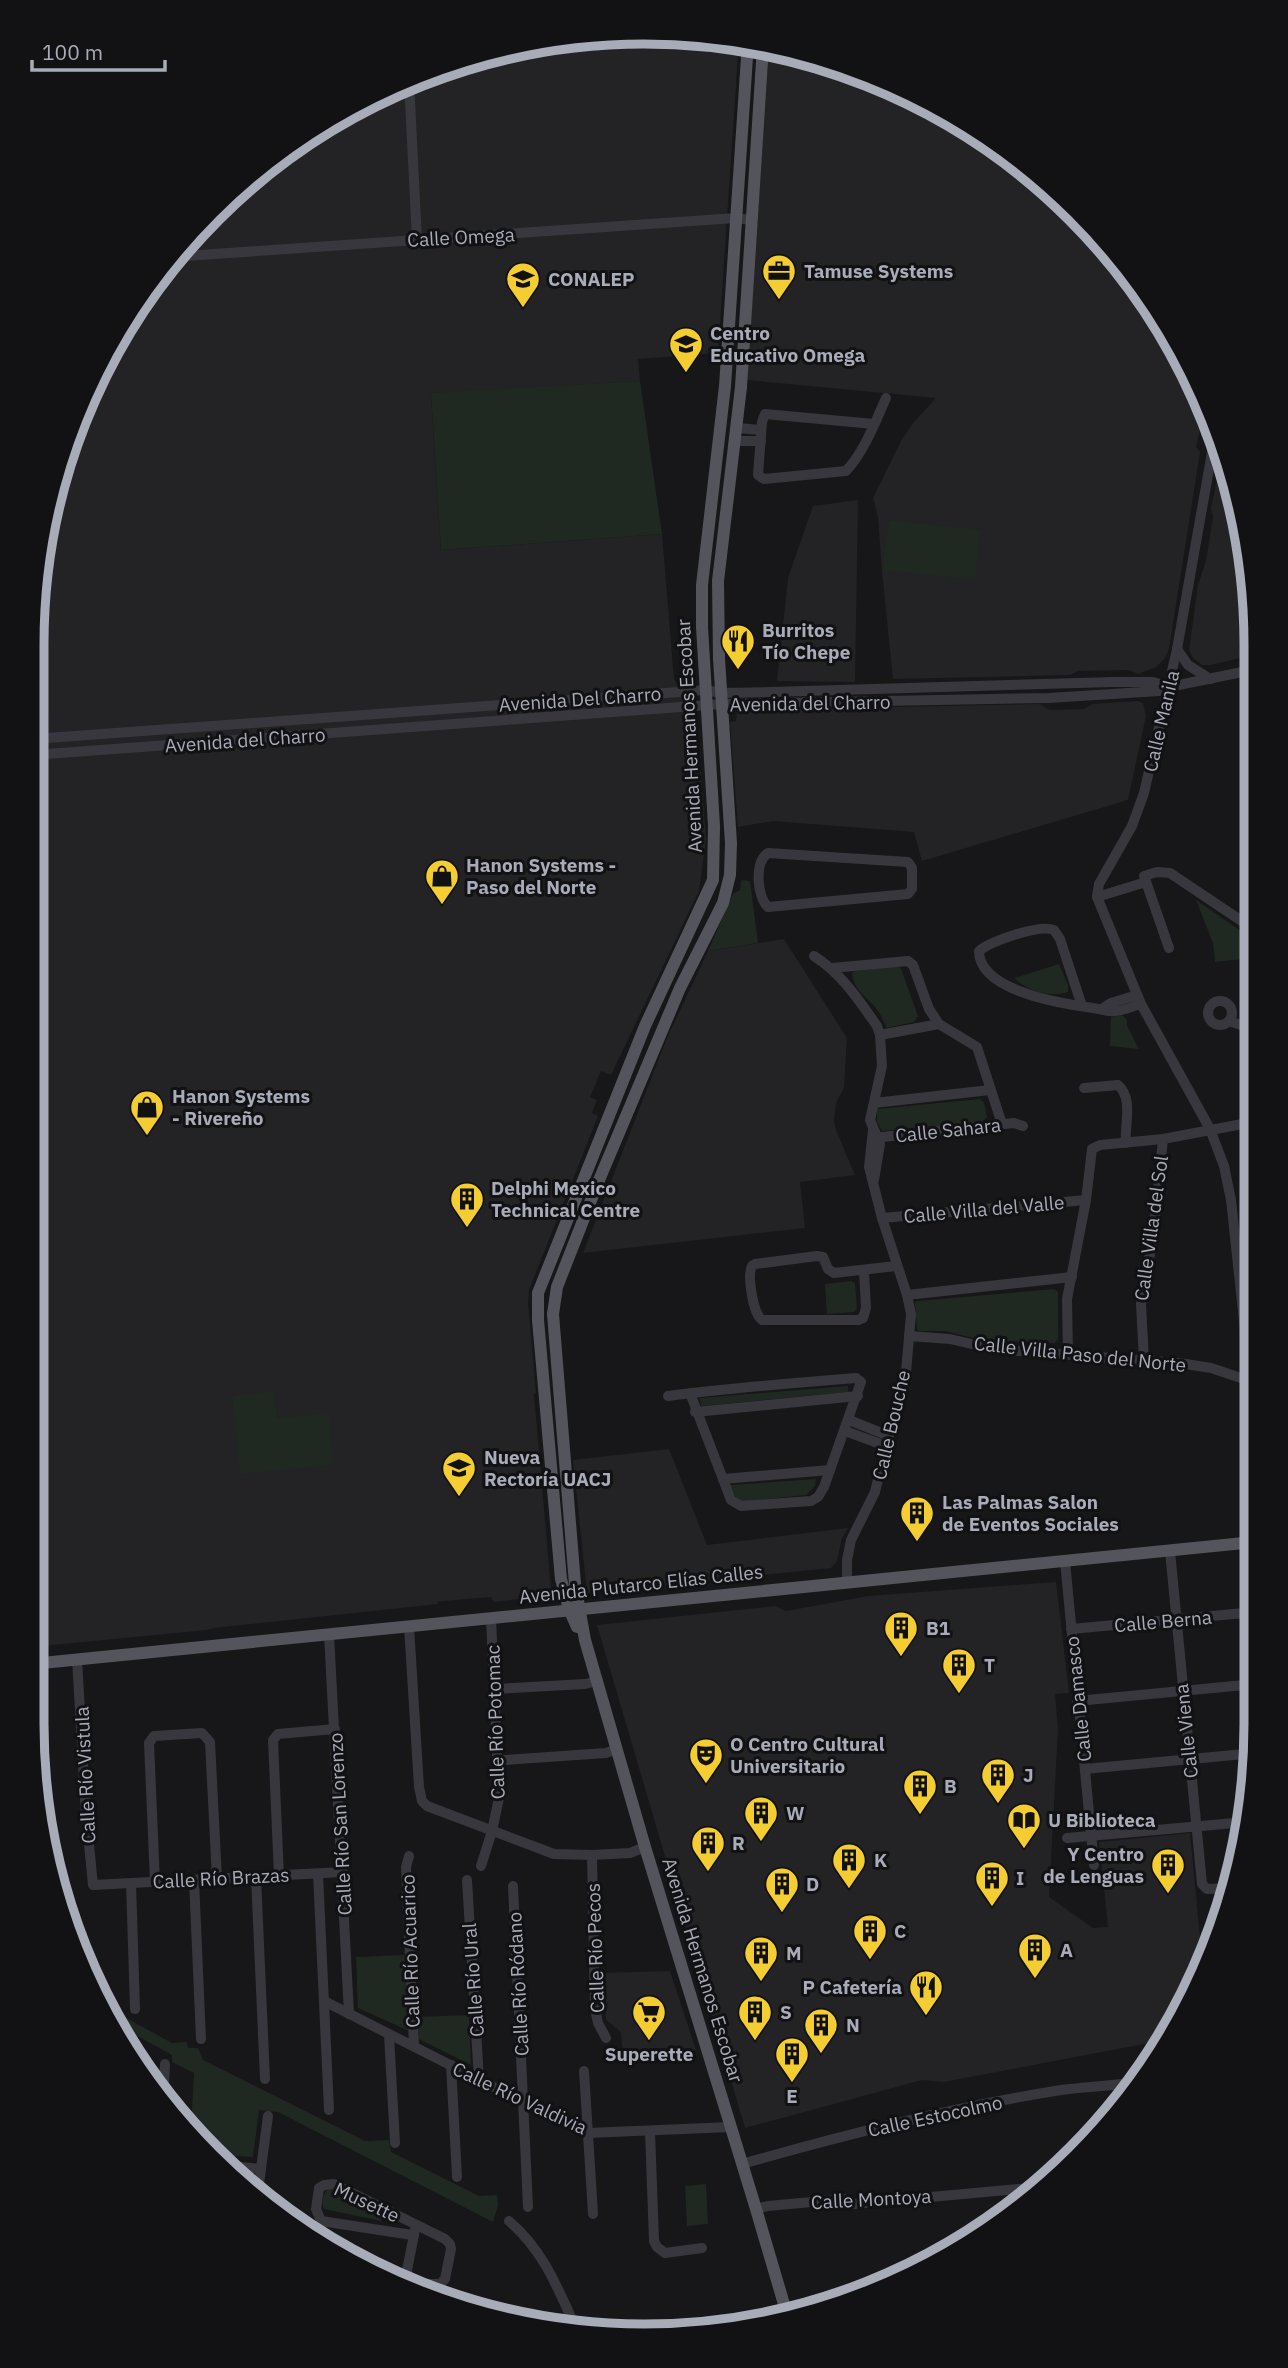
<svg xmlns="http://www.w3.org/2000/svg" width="1288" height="2368" viewBox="0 0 1288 2368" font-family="'IBM Plex Sans',sans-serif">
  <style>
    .built { fill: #232225 }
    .green { fill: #202822 }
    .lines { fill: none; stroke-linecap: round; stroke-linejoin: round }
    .minor { stroke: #37373d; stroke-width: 10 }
    .major { stroke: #53545c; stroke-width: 12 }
    .labels { text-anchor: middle; stroke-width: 6; stroke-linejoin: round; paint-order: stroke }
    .street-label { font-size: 19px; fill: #a8abb8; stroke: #121113 }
    .poi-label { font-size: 19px; font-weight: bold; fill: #a8abb8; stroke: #121113; text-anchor: start }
    .rim { fill: none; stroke: #a8abb8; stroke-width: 9 }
  </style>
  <rect width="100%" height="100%" fill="#171618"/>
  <g class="built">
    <polygon points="604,33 724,37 739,40 718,353 638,359 640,381 431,394 441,550 662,534 674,679 696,715 706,839 699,891 611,1075 601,1071 590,1097 597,1100 592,1113 598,1116 529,1290 528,1302 536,1393 534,1394 551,1589 543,1596 494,1602 491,1597 444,1601 437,1602 438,1604 213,1628 207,1630 32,1647 33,604 52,485 113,338 183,240 271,158 373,95 485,52"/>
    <polygon points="769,47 840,64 950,113 1048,184 1153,303 1205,408 1196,447 1200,452 1169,649 1165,658 1156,667 1138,674 1129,670 1078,671 1070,675 893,679 882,572 878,517 873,498 901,441 913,423 936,398 747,380"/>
    <polygon points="1224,447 1251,564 1252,655 1211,665 1202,665 1193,658 1189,650 1198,585 1206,561 1213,517 1211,508"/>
    <polygon points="858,500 855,682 777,681 788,578 813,506"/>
    <polygon points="1137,701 1143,703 1146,716 1128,800 922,861 914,832 773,821 738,827 730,722 736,721 737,710 1040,704 1050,710 1084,709 1093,704"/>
    <polygon points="784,939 847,1038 844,1088 836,1103 834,1121 836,1130 855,1175 800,1182 805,1228 583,1253 667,1038 708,951"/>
    <polygon points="669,1449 707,1545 848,1528 842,1538 837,1561 831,1568 587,1593 573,1460"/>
    <polygon points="1056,1582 1069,1693 1055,1694 1058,1729 1049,1897 1093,1928 1108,1927 1099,1842 1190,1833 1201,1948 1209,1947 1175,2030 1159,2035 1160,2041 944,2082 922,2080 745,2128 597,1625 775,1606 786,1611 868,1596"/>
    <polygon points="670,1971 696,2050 688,2053 623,2056 621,2032 606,2020 602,1973"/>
  </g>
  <g class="green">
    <polygon points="640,381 662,534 441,550 431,393"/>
    <polygon points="889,520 981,530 975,580 883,570"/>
    <polygon points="741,880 750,881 758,943 708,951 733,894 740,890"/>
    <polygon points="1196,900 1253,939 1253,958 1215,962 1213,943"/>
    <path d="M1059,964L1068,985V992C1050,998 1028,991 1014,978Z"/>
    <path d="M898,966L901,969L918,1016L914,1022L887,1028C883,1021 881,1014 875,1007C866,996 853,989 852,973L855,971Z"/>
    <polygon points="1122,1015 1127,1020 1127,1026 1139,1049 1110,1046 1111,1017"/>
    <polygon points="980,1099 984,1103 987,1117 982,1122 882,1131 877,1122 877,1109"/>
    <polygon points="1253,1135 1254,1274 1244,1136"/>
    <polygon points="851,1281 855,1283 857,1309 854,1312 827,1314 825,1284"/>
    <polygon points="1054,1289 1058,1292 1058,1340 1054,1343 981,1340 945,1331 919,1331 917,1329 915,1302 917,1301"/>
    <polygon points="848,1386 848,1392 701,1406 700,1398"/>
    <polygon points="274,1391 277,1418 329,1413 334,1465 240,1474 232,1396"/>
    <polygon points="816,1479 815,1486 806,1495 738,1502 730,1485"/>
    <polygon points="405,1955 409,2031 358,2008 356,1957"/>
    <polygon points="112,2010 172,2043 187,2042 188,2048 198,2048 203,2060 365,2141 389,2140 391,2152 479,2196 497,2195 498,2205 493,2222 278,2112 259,2110 253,2157 220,2155 191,2128 194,2073 172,2062 172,2055 121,2027"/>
    <polygon points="469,2015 471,2065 419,2039 418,2017"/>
    <polygon points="706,2184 708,2224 687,2226 685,2186"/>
    <path d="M328,2189L336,2190L383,2216L381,2221L324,2209C321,2203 323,2193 328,2189Z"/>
  </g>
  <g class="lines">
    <g class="minor">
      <polyline points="409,81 417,240"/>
      <polyline points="171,257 736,218 750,220"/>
      <path d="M874,424L765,414L762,422L758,475L764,479L846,471C864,452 875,423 886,398"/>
      <polyline points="737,428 761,430"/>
      <polyline points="1216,430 1177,649 1144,793 1132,826 1099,884 1097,897 1141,1004 1210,1129 1224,1166 1231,1200 1254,1414"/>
      <polyline points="736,441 761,441"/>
      <polyline points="1177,649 1188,665 1210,679"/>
      <polyline points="33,739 706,690 721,693 771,692 1113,682 1153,682 1169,687 1252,670"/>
      <polyline points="33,755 722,704 1049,698 1159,691 1169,687"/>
      <path d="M768,853L908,862L912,868V889L908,894L768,907C757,897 754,862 768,853Z"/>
      <polyline points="1097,897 1146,882"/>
      <polyline points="1169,948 1144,876 1157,872 1170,873 1252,928"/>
      <path d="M814,956C843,975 857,998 877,1026L880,1035L882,1066L870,1120L880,1144L874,1180"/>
      <polyline points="908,961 913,965 929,1009 939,1024 977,1047 1002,1124"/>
      <polyline points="832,968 908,961"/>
      <circle cx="1220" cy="1013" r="12"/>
      <path d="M1082,1006L1060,939L1054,930C1040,924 991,941 979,951C979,991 1063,1004 1093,1008C1100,1009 1108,1012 1115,1011C1123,1011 1133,1006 1141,1004"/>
      <polyline points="1102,1009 1111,1003 1137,995"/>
      <polyline points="1229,1021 1253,1029"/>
      <polyline points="880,1035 939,1024"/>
      <path d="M1084,1088L1118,1085C1134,1099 1124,1125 1126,1143"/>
      <polyline points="874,1103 990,1090"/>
      <polyline points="873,1138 1014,1123 1023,1126"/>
      <polyline points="882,1218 1086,1200"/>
      <path d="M864,1271L866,1308L863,1318L858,1320H762C753,1314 747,1276 752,1266L755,1264L817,1256L823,1257L828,1269L834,1273L896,1266"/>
      <polyline points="907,1295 1072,1277"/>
      <polyline points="909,1336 950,1339 993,1349 1179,1363 1211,1368 1250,1381"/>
      <polyline points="1068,1354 1067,1299 1086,1200 1092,1149 1100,1145 1163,1139 1253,1122"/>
      <polyline points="1144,1360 1141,1304 1153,1237 1163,1139"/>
      <path d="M668,1396C730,1388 793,1383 856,1378L861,1382L824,1487L818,1497L811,1501L741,1506L731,1500L690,1393"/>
      <polyline points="695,1412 858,1396"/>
      <polyline points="849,1420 889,1436"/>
      <polyline points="845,1431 886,1446"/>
      <polyline points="723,1479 830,1470"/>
      <polyline points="1170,1551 1202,1884 1207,1889 1227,1888"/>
      <polyline points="1065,1561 1094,1865"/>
      <polyline points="847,1582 847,1560 851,1540 875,1492 886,1446 905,1384 911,1314 907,1295 882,1218 869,1167 873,1130"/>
      <polyline points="409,1626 419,1787 422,1801 427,1806 554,1854 592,1855 630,1853 645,1847"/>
      <polyline points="1071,1629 1255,1612"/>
      <polyline points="329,1634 349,2014"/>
      <polyline points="77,1659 86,1814 93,1885 343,1872"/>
      <polyline points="495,1689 585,1684 598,1681"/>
      <polyline points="1077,1701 1255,1684"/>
      <polyline points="498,1764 505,1760 606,1753 617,1749"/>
      <polyline points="1085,1769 1255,1753"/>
      <polyline points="1067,1838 1246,1822"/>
      <polyline points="592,1855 595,2009 598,2023 606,2038"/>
      <polyline points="409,1856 406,1867 414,2046"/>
      <polyline points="481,1866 492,1831 499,1798 491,1618"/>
      <polyline points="318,1874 329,2110"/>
      <polyline points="279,1876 273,1740 278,1734 335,1729"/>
      <polyline points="256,1877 265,2079"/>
      <polyline points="194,1880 201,2039"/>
      <polyline points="467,1880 479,2080"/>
      <polyline points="155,1882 149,1743 154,1736 202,1733 210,1742 217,1879"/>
      <polyline points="131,1883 135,2009"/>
      <polyline points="513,1886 528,2207"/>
      <polyline points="324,2001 523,2102 588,2133 731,2127"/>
      <polyline points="389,2035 395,2143"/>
      <polyline points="451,2065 457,2177"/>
      <polyline points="584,2071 593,2214"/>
      <polyline points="163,2101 165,2064"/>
      <polyline points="650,2131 654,2241 657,2247 665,2253 702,2248"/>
      <path d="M742,2164C847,2134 954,2107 1061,2090C1084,2087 1108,2086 1131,2083"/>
      <polyline points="232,2166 261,2169"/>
      <polyline points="258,2191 268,2116"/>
      <polyline points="756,2209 768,2206 844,2199 854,2204 1029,2188"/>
      <path d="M509,2221C542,2249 557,2286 574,2324"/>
      <polyline points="412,2235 321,2221 316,2209 319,2188 324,2185 334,2184 445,2239 450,2244 451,2249 445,2279 440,2284 421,2284 408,2277 407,2270 416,2225"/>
    </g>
    <g class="major">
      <polyline points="763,46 741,387 718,581 719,659 731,843 730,875 723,903 680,988 597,1185 557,1287 553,1314 575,1584 585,1640 645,1847 756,2209 786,2311"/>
      <polyline points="577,1627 569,1609 561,1579 538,1320 538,1293 645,1026 713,880 714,826 702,627 702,585 725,386 748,42"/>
      <polyline points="32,1664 1254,1542"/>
    </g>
  </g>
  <defs>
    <g id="office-pin" transform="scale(1.75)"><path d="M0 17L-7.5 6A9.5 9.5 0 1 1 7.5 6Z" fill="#f4cd32" stroke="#121113"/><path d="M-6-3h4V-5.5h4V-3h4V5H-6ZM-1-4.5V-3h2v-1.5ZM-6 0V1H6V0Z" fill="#111"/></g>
    <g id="school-pin" transform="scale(1.75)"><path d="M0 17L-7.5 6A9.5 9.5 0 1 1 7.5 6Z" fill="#f4cd32" stroke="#121113"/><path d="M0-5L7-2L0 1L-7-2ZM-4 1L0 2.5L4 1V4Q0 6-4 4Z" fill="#111"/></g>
    <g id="restaurant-pin" transform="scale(1.75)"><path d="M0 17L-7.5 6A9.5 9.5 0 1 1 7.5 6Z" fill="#f4cd32" stroke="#121113"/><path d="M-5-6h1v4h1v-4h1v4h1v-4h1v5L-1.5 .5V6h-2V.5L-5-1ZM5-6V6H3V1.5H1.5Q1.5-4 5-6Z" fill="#111"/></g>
    <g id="shop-pin" transform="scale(1.75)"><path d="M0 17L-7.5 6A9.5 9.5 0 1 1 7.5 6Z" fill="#f4cd32" stroke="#121113"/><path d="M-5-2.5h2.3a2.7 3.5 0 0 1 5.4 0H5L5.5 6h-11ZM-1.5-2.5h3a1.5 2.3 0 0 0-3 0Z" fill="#111"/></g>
    <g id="building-pin" transform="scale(1.75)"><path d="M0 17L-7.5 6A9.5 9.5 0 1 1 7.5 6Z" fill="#f4cd32" stroke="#121113"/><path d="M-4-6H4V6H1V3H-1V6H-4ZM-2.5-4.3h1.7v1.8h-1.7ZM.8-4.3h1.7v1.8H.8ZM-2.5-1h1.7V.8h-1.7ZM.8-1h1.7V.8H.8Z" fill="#111"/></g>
    <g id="university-pin" transform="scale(1.75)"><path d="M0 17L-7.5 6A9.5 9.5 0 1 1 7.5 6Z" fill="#f4cd32" stroke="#121113"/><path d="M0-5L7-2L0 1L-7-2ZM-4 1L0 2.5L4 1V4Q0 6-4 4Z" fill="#111"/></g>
    <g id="theatre-pin" transform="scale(1.75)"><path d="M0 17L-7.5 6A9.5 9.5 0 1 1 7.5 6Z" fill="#f4cd32" stroke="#121113"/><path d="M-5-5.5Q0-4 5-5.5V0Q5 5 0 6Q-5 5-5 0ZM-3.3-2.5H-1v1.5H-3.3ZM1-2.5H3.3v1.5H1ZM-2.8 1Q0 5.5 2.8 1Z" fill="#111"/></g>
    <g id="library-pin" transform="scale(1.75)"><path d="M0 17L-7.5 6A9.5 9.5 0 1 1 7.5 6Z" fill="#f4cd32" stroke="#121113"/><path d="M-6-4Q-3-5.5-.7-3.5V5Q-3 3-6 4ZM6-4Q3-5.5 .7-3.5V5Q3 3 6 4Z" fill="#111"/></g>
    <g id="supermarket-pin" transform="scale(1.75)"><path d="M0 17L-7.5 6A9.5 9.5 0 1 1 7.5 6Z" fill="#f4cd32" stroke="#121113"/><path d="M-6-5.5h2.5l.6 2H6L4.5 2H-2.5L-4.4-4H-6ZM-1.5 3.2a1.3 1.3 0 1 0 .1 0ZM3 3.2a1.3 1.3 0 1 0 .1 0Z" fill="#111"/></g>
  </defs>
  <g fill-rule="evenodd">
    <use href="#office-pin" x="779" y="271"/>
    <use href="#school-pin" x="523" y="279"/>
    <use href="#school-pin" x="686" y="344"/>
    <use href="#restaurant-pin" x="738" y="641"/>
    <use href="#shop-pin" x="442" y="876"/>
    <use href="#shop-pin" x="147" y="1107"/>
    <use href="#building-pin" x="467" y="1199"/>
    <use href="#university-pin" x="459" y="1468"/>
    <use href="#building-pin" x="917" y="1513"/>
    <use href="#building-pin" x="901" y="1628"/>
    <use href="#building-pin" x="959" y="1665"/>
    <use href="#theatre-pin" x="706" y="1755"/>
    <use href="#building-pin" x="998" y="1775"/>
    <use href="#building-pin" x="920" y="1786"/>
    <use href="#building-pin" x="761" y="1813"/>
    <use href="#library-pin" x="1024" y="1820"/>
    <use href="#building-pin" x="708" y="1843"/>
    <use href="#building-pin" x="849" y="1860"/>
    <use href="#building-pin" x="1168" y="1865"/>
    <use href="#building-pin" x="992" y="1878"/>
    <use href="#building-pin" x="782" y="1884"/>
    <use href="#building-pin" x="870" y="1931"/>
    <use href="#building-pin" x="1035" y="1950"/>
    <use href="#building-pin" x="761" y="1953"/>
    <use href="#restaurant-pin" x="926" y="1987"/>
    <use href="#supermarket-pin" x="649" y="2012"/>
    <use href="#building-pin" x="755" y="2012"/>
    <use href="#building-pin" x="821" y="2025"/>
    <use href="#building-pin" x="792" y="2054"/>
  </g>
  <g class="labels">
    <g class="street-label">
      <text transform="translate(461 237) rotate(-3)" y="7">Calle Omega</text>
      <text transform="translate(580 699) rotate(-4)" y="7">Avenida Del Charro</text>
      <text transform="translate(810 703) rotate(-1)" y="7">Avenida del Charro</text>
      <text transform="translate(1161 721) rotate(-77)" y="7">Calle Manila</text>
      <text transform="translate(689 736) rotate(-93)" y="7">Avenida Hermanos Escobar</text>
      <text transform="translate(245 740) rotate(-4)" y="7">Avenida del Charro</text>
      <text transform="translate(948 1130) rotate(-6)" y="7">Calle Sahara</text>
      <text transform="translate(984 1209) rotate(-5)" y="7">Calle Villa del Valle</text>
      <text transform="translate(1151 1228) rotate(-82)" y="7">Calle Villa del Sol</text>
      <text transform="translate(1080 1354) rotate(6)" y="7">Calle Villa Paso del Norte</text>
      <text transform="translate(891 1425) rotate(-77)" y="7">Calle Bouche</text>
      <text transform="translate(641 1584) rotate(-6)" y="7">Avenida Plutarco Elías Calles</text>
      <text transform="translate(1163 1621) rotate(-5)" y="7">Calle Berna</text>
      <text transform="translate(1078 1699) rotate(-96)" y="7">Calle Damasco</text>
      <text transform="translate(495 1722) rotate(-92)" y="7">Calle Río Potomac</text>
      <text transform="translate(1186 1731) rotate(-96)" y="7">Calle Viena</text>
      <text transform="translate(85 1775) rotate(-93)" y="7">Calle Río Vistula</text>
      <text transform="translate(340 1824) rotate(-93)" y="7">Calle Río San Lorenzo</text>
      <text transform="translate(221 1878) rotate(-3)" y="7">Calle Río Brazas</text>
      <text transform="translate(595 1948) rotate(-92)" y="7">Calle Río Pecos</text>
      <text transform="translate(410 1951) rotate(-92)" y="7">Calle Río Acuarico</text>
      <text transform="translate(703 1970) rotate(73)" y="7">Avenida Hermanos Escobar</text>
      <text transform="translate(473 1980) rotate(-94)" y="7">Calle Río Ural</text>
      <text transform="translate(518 1984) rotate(-93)" y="7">Calle Río Ródano</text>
      <text transform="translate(520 2098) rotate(25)" y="7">Calle Río Valdivia</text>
      <text transform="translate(935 2116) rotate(-12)" y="7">Calle Estocolmo</text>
      <text transform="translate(871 2199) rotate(-3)" y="7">Calle Montoya</text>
      <text transform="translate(367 2202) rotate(25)" y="7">Musette</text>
    </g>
    <g class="poi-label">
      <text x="804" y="278">Tamuse Systems</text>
      <text x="548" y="286">CONALEP</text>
      <text x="710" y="340">Centro<tspan x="710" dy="22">Educativo Omega</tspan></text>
      <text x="762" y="637">Burritos<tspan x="762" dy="22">Tío Chepe</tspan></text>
      <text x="466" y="872">Hanon Systems -<tspan x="466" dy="22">Paso del Norte</tspan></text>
      <text x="172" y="1103">Hanon Systems<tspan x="172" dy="22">- Rivereño</tspan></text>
      <text x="491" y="1195">Delphi Mexico<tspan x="491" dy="22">Technical Centre</tspan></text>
      <text x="484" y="1464">Nueva<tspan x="484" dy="22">Rectoría UACJ</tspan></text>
      <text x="942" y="1509">Las Palmas Salon<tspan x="942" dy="22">de Eventos Sociales</tspan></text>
      <text x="926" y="1635">B1</text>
      <text x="984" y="1672">T</text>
      <text x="730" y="1751">O Centro Cultural<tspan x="730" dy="22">Universitario</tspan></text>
      <text x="1023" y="1782">J</text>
      <text x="944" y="1793">B</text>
      <text x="786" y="1820">W</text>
      <text x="1048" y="1827">U Biblioteca</text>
      <text x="732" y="1850">R</text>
      <text x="1144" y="1861" text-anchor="end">Y Centro<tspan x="1144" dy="22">de Lenguas</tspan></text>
      <text x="874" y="1867">K</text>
      <text x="1016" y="1885">I</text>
      <text x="806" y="1891">D</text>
      <text x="894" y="1938">C</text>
      <text x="1060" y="1957">A</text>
      <text x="786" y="1960">M</text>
      <text x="902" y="1994" text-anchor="end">P Cafetería</text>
      <text x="780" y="2019">S</text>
      <text x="846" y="2032">N</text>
      <text x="649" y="2061" text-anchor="middle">Superette</text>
      <text x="792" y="2103" text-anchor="middle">E</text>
    </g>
  </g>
  <path d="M0 0H1288V2368H0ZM644 44H644A600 600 0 0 1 1244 644V1724A600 600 0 0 1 644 2324H644A600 600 0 0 1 44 1724V644A600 600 0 0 1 644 44Z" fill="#121113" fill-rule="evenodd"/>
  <path class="rim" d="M644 44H644A600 600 0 0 1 1244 644V1724A600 600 0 0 1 644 2324H644A600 600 0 0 1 44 1724V644A600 600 0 0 1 644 44Z"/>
  <path d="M32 60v10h133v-10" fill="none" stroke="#a8abb8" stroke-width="3.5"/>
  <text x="42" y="60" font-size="21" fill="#a8abb8" stroke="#121113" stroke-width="5" paint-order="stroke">100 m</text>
</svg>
